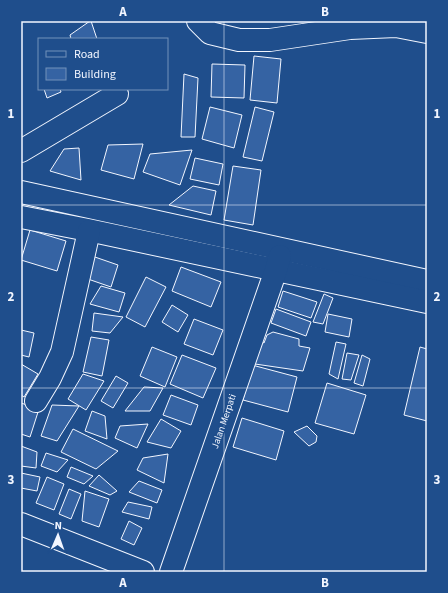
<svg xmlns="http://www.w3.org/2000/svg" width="448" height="593" viewBox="0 0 448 593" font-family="'Source Sans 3',sans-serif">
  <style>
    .building { fill: #3563a3; stroke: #f2f6ff }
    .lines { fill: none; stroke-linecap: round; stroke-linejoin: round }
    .minor-casing { stroke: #f2f6ff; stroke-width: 24 }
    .minor { stroke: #1f4e8c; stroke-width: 22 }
    .grid { fill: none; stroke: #f2f6ff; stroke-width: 1; stroke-opacity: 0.55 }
    .labels { text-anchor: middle; stroke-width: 3; stroke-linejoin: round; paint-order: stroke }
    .street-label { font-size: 10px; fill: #f2f6ff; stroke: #1f4e8c }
    .neatline { fill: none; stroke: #f2f6ff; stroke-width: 1.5 }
    .grid-label { font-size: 13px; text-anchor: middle; font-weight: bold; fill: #f2f6ff }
  </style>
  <rect width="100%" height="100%" fill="#1f4e8c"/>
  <g class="building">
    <polygon points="90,21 91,21 97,39 71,39 70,35"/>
    <polygon points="254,56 281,59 277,103 250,100"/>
    <polygon points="212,64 245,65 244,98 211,97"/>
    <polygon points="184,74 198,78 195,137 181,137"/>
    <polygon points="44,89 60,89 61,92 47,98"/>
    <polygon points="210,107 242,115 234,148 202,139"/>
    <polygon points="255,107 274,112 262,161 243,157"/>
    <polygon points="143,144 134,179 101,170 108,145"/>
    <polygon points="79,148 81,180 50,171 64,149"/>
    <polygon points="192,150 180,185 143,172 150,154"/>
    <polygon points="195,158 223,164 219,185 190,179"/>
    <polygon points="233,166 261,170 253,225 224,220"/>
    <polygon points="193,186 216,191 211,215 169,205"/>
    <polygon points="30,230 66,241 57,271 21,260"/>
    <polygon points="92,256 118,265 111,287 85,278"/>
    <polygon points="181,267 221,282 211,307 172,291"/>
    <polygon points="146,277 166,287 145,327 126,317"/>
    <polygon points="101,286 125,293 119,312 90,304"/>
    <polygon points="283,291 317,302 311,318 278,307"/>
    <polygon points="324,294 333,298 323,324 313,322"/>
    <polygon points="172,305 188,315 178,332 162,322"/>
    <polygon points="276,309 311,322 306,336 271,323"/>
    <polygon points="94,313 123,317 110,333 92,331"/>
    <polygon points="328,314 352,319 349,337 325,332"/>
    <polygon points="194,319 223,330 213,355 184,344"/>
    <polygon points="21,330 34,333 29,357 21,355"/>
    <polygon points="273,332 299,339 299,346 310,348 303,371 255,364 261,341 264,343 267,335"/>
    <polygon points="91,337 109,340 102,376 83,372"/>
    <polygon points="336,342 346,344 338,379 329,374"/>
    <polygon points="152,347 177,357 165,387 140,376"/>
    <polygon points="420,347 427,349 427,421 404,415"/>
    <polygon points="347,353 359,355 351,380 342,379"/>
    <polygon points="182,355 216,368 203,398 170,384"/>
    <polygon points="362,355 370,359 363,386 354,383"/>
    <polygon points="21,364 38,374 24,397 21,395"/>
    <polygon points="252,365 297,377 288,412 243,400"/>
    <polygon points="83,374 104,381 86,410 68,399"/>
    <polygon points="116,376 128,383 113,408 101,401"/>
    <polygon points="327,383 366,395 354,434 315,423"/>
    <polygon points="144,387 163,388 150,411 125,411"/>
    <polygon points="171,395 198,405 191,425 163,415"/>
    <polygon points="21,403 39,409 30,437 21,434"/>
    <polygon points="52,405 79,406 57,441 41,436"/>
    <polygon points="92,411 105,416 107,439 85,431"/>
    <polygon points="242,418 284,431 276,460 233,447"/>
    <polygon points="161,419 181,431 171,448 147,442"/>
    <polygon points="148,424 137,448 115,438 120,426"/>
    <polygon points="307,426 317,436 316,442 309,446 294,432"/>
    <polygon points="73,429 118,451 96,469 61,452"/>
    <polygon points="21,446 37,452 36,468 21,466"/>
    <polygon points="46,453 68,460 57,472 41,466"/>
    <polygon points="168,454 164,483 137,470 143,458"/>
    <polygon points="71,467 93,476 84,484 67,477"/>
    <polygon points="21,473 40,477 37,491 21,488"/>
    <polygon points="99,475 117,491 110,495 89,486"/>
    <polygon points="47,477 64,484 54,510 36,503"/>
    <polygon points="139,481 162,490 157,503 129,492"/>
    <polygon points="69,489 81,494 71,519 59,514"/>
    <polygon points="85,491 109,499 99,527 82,521"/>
    <polygon points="128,502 152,507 149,519 122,512"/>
    <polygon points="129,521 142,528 134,545 121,539"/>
  </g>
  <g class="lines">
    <g class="minor-casing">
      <g id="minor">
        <polyline points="198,21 210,33 239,40 270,40 350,28 396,26 427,32"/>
        <polyline points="21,151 117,94"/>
        <polyline points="21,192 427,281"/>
        <polyline points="21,217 88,230 427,302"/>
        <polyline points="36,401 50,378 62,352 89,231"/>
        <polyline points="21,524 143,572"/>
        <polyline points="171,572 276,270 280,256"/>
      </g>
    </g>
    <use href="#minor" class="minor"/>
  </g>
  <path class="grid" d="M224,21V572M21,205H427M21,388H427"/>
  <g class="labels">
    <g class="street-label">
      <text transform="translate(223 421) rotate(-71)" y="4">Jalan Merpati</text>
    </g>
  </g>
  <rect width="448" height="593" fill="none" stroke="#1f4e8c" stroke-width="44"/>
  <rect x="38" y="38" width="130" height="52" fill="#1f4e8c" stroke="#7391ba"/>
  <rect x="46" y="51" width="20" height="6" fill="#1f4e8c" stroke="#7391ba"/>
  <text x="74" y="58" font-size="12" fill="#f2f6ff">Road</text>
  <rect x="46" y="68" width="20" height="12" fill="#3563a3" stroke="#7391ba"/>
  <text x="74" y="78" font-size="12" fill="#f2f6ff">Building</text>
  <g transform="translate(58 535) rotate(2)" stroke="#1f4e8c" stroke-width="3" paint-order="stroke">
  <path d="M0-3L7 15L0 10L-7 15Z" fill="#f2f6ff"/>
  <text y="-6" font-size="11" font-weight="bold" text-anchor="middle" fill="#f2f6ff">N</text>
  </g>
  <rect x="22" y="22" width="404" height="549" class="neatline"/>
  <g class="grid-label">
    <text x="123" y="16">A</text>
    <text x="325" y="16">B</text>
    <text x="11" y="118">1</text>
    <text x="437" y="118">1</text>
    <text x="11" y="301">2</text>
    <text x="437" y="301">2</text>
    <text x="11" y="484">3</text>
    <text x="437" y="484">3</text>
    <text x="123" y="587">A</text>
    <text x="325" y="587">B</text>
  </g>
</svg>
